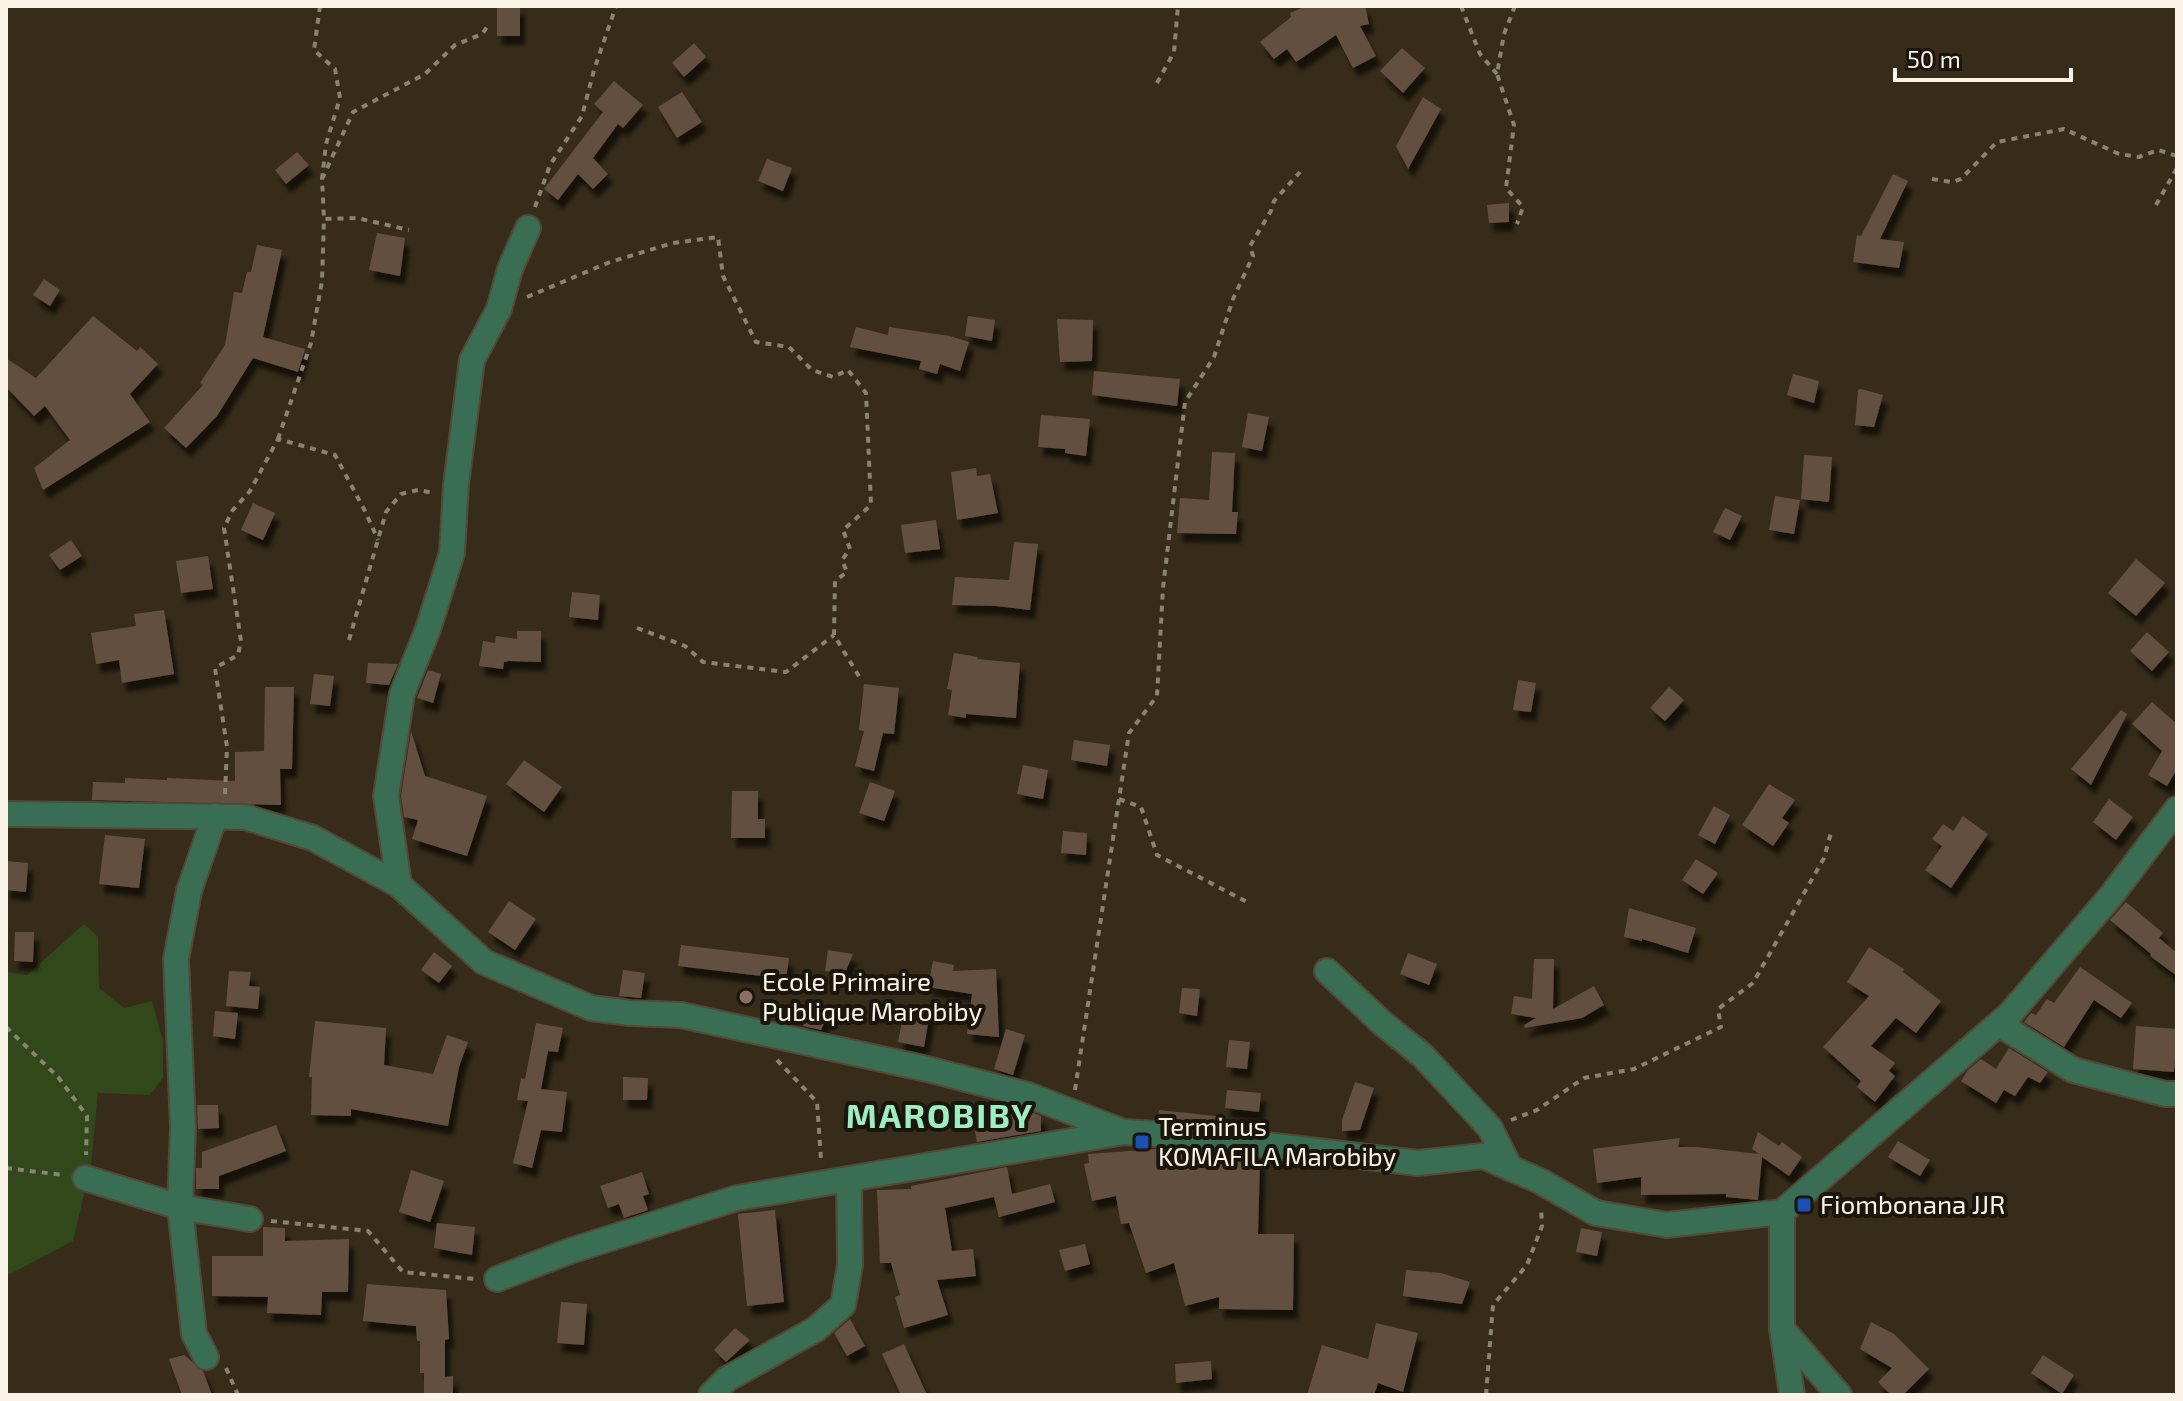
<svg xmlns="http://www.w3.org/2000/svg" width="2183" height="1401" viewBox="0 0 2183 1401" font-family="'Exo 2',sans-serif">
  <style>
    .green { fill: #30481a }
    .building { fill: #634f40; filter: url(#shadow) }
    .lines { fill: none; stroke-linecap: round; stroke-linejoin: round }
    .minor-casing { stroke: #514836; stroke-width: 28 }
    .path { stroke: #8a8272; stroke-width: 4; stroke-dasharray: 6 6; stroke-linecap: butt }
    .minor { stroke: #396e55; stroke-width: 24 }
    .education-dot { fill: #8d6e63; stroke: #1a150d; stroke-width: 3 }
    .transit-dot { fill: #1a4fb4; stroke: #1a150d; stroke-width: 3 }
    .labels { text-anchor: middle; stroke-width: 8; stroke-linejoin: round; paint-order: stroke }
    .poi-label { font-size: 26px; fill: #faf4e8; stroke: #1a150d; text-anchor: start }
    .district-label { font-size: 34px; font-weight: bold; letter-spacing: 2px; fill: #9feec1; stroke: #1a150d }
  </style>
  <defs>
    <filter id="shadow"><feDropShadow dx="5" dy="9" stdDeviation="2" flood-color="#0009"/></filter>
  </defs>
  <rect width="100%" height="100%" fill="#362c19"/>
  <polygon class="green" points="84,924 98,937 99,988 124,1008 152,1001 163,1041 163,1078 150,1095 98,1093 91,1165 73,1241 10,1274 6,1274 6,972 27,975"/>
  <g class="building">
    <rect x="497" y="6" width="23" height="30"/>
    <polygon points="1306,6 1365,6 1369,24 1360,26 1376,56 1353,68 1336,35 1296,62 1287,49 1274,59 1260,42 1291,17 1290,13"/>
    <polygon points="694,43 706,57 684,77 672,63"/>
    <polygon points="1402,48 1425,68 1403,93 1380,71"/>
    <polygon points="614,81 643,105 623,128 618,124 593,158 608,174 593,189 578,174 558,200 544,189 603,112 594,104"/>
    <polygon points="682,92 702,122 677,138 658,107"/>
    <polygon points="1423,97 1441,109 1408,169 1396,146"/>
    <polygon points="297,152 309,165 286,184 275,170"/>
    <polygon points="767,159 792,168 783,191 758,181"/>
    <polygon points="1893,174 1908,181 1880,239 1904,242 1899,268 1853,262 1857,235 1861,236"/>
    <polygon points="1509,203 1509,222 1489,223 1487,205"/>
    <polygon points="377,233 405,238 400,276 369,270"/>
    <polygon points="257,245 282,250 263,337 305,349 298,372 253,358 217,416 186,448 164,428 203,385 200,383 225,345 234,292 242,293 247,272 251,272"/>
    <polygon points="44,279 60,290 50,306 33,295"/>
    <polygon points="93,316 137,351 140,347 158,364 130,394 150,422 43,490 34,468 70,440 45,406 34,416 6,387 6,358 36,378"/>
    <polygon points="968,316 995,320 992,341 965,336"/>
    <polygon points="1057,319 1093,320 1092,361 1060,362"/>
    <polygon points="856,327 888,335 889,327 950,336 969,342 960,371 940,364 937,374 919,369 921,361 850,347"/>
    <polygon points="1094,371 1180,379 1177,406 1092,395"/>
    <polygon points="1793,374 1819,381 1814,403 1787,395"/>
    <polygon points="1861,389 1883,395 1874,427 1855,425 1858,390"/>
    <polygon points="1248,413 1269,417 1262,451 1242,447"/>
    <polygon points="1041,415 1090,419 1086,456 1065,453 1065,449 1038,447"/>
    <polygon points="1212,452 1235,453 1232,512 1238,512 1236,534 1177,533 1180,498 1209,500"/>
    <polygon points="1804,455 1832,457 1829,502 1801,499"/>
    <polygon points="976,468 977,476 990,474 998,513 957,520 951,472"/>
    <polygon points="1775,496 1800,500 1794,534 1769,530"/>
    <polygon points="253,503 275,513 263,540 241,530"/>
    <polygon points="1725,508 1742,516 1730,540 1713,532"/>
    <polygon points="936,520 940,549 905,553 901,525"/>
    <polygon points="71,540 82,556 60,570 49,555"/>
    <polygon points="1014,542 1038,544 1030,610 996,606 952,605 955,577 1009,580"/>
    <polygon points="208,556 213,589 181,593 176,561"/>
    <polygon points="2136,559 2165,583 2136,616 2108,593"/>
    <polygon points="572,592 600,595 598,620 569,617"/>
    <polygon points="164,610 174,674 122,683 119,660 96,664 91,633 136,626 134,614"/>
    <polygon points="517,631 541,631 541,662 509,661 504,662 503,669 479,666 483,641 495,643 496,636 517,639"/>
    <polygon points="2147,632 2169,652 2152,671 2130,651"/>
    <polygon points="954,653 978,657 977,659 1020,663 1016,718 966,714 966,718 948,715 952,690 947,689"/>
    <polygon points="368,663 398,664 389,685 366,683"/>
    <polygon points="428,670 441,674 433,703 417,698"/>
    <polygon points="314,674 334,676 330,706 310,704"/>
    <polygon points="1518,680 1536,683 1531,712 1513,710"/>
    <polygon points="864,684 899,688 894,734 883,733 874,771 855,766 864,731 859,730"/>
    <polygon points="265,687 294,687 292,769 280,769 281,805 92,800 93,782 125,783 125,778 167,780 167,778 235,781 235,752 264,751"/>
    <polygon points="1669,687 1684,700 1665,721 1650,708"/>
    <polygon points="2152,702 2177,724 2177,769 2167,786 2148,775 2162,751 2132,724"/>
    <polygon points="2121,710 2127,714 2091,785 2071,769"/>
    <polygon points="411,731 425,776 487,796 467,856 412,839 418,820 404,817 401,796"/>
    <polygon points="1074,740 1110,745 1107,766 1071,760"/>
    <polygon points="524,760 562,787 544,812 506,784"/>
    <polygon points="1023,765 1048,770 1043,799 1017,794"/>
    <polygon points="870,782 895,791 884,821 859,813"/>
    <polygon points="1769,784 1795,800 1782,818 1789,823 1773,846 1742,825"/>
    <polygon points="732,791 758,791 758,819 765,819 765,838 731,838"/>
    <polygon points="2109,799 2133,817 2116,840 2093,822"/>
    <polygon points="1714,806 1730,815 1715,844 1698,835"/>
    <polygon points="1963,816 1988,834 1951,888 1925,870 1942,846 1932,839 1943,824 1953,831"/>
    <polygon points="1063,831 1087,833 1086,855 1061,853"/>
    <polygon points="105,835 145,839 139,888 99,884"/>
    <polygon points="1696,859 1718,873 1703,894 1682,880"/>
    <polygon points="6,861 28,863 26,892 6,890"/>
    <polygon points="509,901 536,919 515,950 488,932"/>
    <polygon points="2126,902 2163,933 2159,938 2177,953 2177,976 2150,956 2151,954 2110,920"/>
    <polygon points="1629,908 1696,928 1688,953 1642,939 1642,941 1624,937"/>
    <polygon points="15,932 34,932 33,962 14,961"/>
    <polygon points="681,945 789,958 786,979 678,966"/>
    <polygon points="1869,947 1904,969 1903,972 1941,1001 1916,1033 1896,1018 1871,1046 1895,1063 1889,1071 1895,1076 1875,1102 1857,1087 1861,1081 1823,1047 1869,996 1847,982"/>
    <polygon points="828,950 853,954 845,973 825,971"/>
    <polygon points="434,952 452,966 439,983 421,970"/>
    <polygon points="1408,953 1437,964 1429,985 1400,974"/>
    <polygon points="1534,959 1554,959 1553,1009 1594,986 1604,1005 1582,1018 1525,1028 1524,1025 1536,1018 1511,1014 1514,996 1532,999"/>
    <polygon points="933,961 954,965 953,971 996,969 999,1037 967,1034 972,994 928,987"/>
    <polygon points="2080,967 2132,1003 2121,1018 2094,1000 2064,1047 2024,1022 2031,1013 2036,1015 2047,999 2054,1003"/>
    <polygon points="623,970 645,973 641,998 619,996"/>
    <polygon points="229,971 251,972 249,986 260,987 258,1009 226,1006"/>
    <polygon points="1182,988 1200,989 1197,1016 1179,1013"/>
    <polygon points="810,1007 828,1014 821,1030 803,1026"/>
    <polygon points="905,1007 930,1012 924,1047 898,1042"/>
    <polygon points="215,1011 238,1013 235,1039 213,1036"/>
    <polygon points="315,1021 386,1028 384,1065 433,1074 447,1035 468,1042 459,1067 448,1126 351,1109 351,1116 311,1115 312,1077 309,1077"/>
    <polygon points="536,1023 563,1028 558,1052 548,1051 541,1089 567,1092 562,1132 541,1130 532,1168 513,1163 528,1101 517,1100 521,1078 525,1079"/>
    <polygon points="2136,1026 2177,1029 2174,1072 2133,1069"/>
    <polygon points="1006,1029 1025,1035 1013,1075 994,1069"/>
    <polygon points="1229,1040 1250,1042 1247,1069 1226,1067"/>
    <polygon points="2009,1048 2048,1072 2040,1083 2028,1077 2015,1096 2004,1090 1996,1103 1961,1081 1968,1070 1981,1059 1996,1069"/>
    <polygon points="623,1077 648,1078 647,1100 623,1100"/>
    <polygon points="1355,1082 1374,1088 1360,1130 1342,1131 1342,1120"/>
    <polygon points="1227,1090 1261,1093 1259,1112 1225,1108"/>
    <polygon points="197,1105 218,1105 219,1128 198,1129"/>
    <polygon points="1159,1110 1225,1117 1226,1125 1158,1119"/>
    <polygon points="1034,1113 1041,1116 1041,1131 977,1142 972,1114"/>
    <polygon points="276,1125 286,1151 219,1176 219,1189 196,1189 196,1168 202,1168 202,1152"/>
    <polygon points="1758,1132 1779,1146 1782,1142 1802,1157 1789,1176 1762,1157 1758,1200 1726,1197 1726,1194 1641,1195 1641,1177 1597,1183 1593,1149 1680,1138 1678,1147 1697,1147 1759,1154 1752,1149"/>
    <polygon points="1898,1141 1930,1160 1920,1176 1888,1157"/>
    <polygon points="1156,1149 1226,1155 1227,1159 1260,1160 1258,1234 1294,1234 1293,1310 1219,1309 1219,1297 1185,1306 1174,1263 1146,1273 1129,1223 1121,1224 1116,1196 1092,1201 1084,1164 1089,1163 1088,1154"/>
    <polygon points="1007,1167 1012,1194 1050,1184 1055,1202 999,1217 994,1197 945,1208 952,1251 973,1249 976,1276 937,1280 948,1315 904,1328 895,1297 900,1295 891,1263 880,1263 877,1190 911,1189 911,1186"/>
    <polygon points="411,1170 444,1181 430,1222 399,1212"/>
    <polygon points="642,1172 649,1194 643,1196 648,1210 624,1218 619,1204 608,1208 600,1186"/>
    <polygon points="775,1210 784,1302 747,1306 738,1214"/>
    <polygon points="437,1223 475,1227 472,1255 434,1248"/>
    <polygon points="263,1227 285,1228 285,1241 349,1239 348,1292 322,1292 321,1315 267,1313 268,1297 212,1296 212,1256 263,1256"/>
    <polygon points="1581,1228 1602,1232 1597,1256 1576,1252"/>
    <polygon points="1085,1244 1090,1264 1065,1271 1059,1250"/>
    <polygon points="1406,1270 1441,1273 1470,1282 1462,1304 1403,1296"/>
    <polygon points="367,1284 446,1290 449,1339 445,1340 445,1377 453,1376 453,1395 424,1395 424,1373 420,1373 420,1341 417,1341 416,1326 363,1321"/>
    <polygon points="561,1302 587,1304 584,1345 557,1343"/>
    <polygon points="850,1319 865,1346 847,1356 834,1333"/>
    <polygon points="1871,1322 1894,1334 1929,1369 1903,1395 1891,1395 1878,1382 1892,1368 1860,1349"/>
    <polygon points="1376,1323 1418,1333 1403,1392 1378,1383 1374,1395 1307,1395 1322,1345 1368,1359"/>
    <polygon points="735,1328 750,1340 726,1362 714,1350"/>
    <polygon points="904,1344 927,1395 901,1395 882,1354"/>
    <polygon points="184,1355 203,1371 212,1395 182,1395 169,1359"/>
    <polygon points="2043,1355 2074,1375 2062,1394 2031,1373"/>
    <polygon points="1211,1361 1212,1379 1176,1383 1175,1364"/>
  </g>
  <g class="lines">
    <g class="minor-casing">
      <g id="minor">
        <polyline points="6,814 245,817 313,838 399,885 484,962 591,1008 630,1013 681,1015 927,1069 1028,1095 1121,1131"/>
        <polyline points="399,885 386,796 402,694 428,629 452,553 456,485 472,360 499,309 510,269 528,228"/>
        <polyline points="1327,971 1381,1022 1423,1056 1490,1128 1510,1168"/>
        <polyline points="1999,1024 2073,1070 2165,1094 2177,1094"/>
        <polyline points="85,1178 180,1207 250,1219"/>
        <polyline points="1782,1212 1782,1329 1792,1395"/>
        <polyline points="497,1279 570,1251 737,1198 1124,1132 1191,1136 1418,1163 1483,1156 1540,1181 1596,1213 1667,1225 1782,1212 2010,1014 2111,896 2177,809"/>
        <polyline points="1783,1330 1839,1395"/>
        <polyline points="206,1357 194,1334 180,1207 183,1127 176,959 189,891 215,816"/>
        <polyline points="711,1395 727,1379 816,1329 843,1305 850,1265 849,1179"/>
      </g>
    </g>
    <g class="path">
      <polyline points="320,6 314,50 335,69 340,98 326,144 322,179 324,219"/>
      <polyline points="1461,6 1480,54 1497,74"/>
      <polyline points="1515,6 1504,34 1497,74 1514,125 1506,188 1523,207 1517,224"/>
      <polyline points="1157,83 1174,52 1178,6"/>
      <polyline points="322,179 353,112 425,74 455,45 482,34 490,23"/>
      <polyline points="1932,179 1952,182 1961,179 1997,142 2064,129 2119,154 2139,157 2158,150 2177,156"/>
      <polyline points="2156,205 2177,168"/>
      <polyline points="535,207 550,165 582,116 594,70 616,6"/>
      <polyline points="527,297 610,262 673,243 718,237 723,276 756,342 789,347 812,370 833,377 848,370 866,393 871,505 843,530 850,549 842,560 847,572 835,581 834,635 860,678"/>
      <polyline points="278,439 311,343 322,281 324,219 357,218 409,230"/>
      <polyline points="637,628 685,646 703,662 786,672 834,635"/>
      <polyline points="349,640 386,512 401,494 418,490 434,493"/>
      <polyline points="225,794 227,747 215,668 238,655 241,641 224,528 232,511 250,491 278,439 335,455 365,511 378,540"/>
      <polyline points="1119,799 1141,807 1157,855 1247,902"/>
      <polyline points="6,1027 58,1077 87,1116 86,1155"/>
      <polyline points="777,1060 817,1102 821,1159"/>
      <polyline points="1075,1090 1129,733 1157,696 1163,588 1185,402 1214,357 1233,299 1253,256 1250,246 1271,211 1274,201 1300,172"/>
      <polyline points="1511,1120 1537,1110 1584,1078 1634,1069 1721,1027 1718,1009 1753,983 1824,858 1832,829"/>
      <polyline points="6,1168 63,1175"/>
      <polyline points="271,1221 368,1231 403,1272 475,1279"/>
      <polyline points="226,1368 238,1395"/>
      <polyline points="1486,1395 1493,1305 1527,1265 1542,1226 1541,1207"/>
    </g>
    <use href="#minor" class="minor"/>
  </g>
  <circle class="education-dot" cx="746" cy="997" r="8"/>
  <g class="transit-dot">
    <rect x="1134" y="1134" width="16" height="16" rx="4"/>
    <rect x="1796" y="1197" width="16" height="16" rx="4"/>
  </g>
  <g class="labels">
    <g class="poi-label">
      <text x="762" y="991">Ecole Primaire<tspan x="762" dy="30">Publique Marobiby</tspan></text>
      <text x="1158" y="1136">Terminus<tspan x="1158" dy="30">KOMAFILA Marobiby</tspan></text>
      <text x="1820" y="1214">Fiombonana JJR</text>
    </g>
    <g class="district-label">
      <text x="940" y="1128">MAROBIBY</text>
    </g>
  </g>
  <rect width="2183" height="1401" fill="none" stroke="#faf4e8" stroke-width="16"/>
  <path d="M1895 68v12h176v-12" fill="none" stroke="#faf4e8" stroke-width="4"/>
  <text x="1907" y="68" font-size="24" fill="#faf4e8" stroke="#1a150d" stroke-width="6" paint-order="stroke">50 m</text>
</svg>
